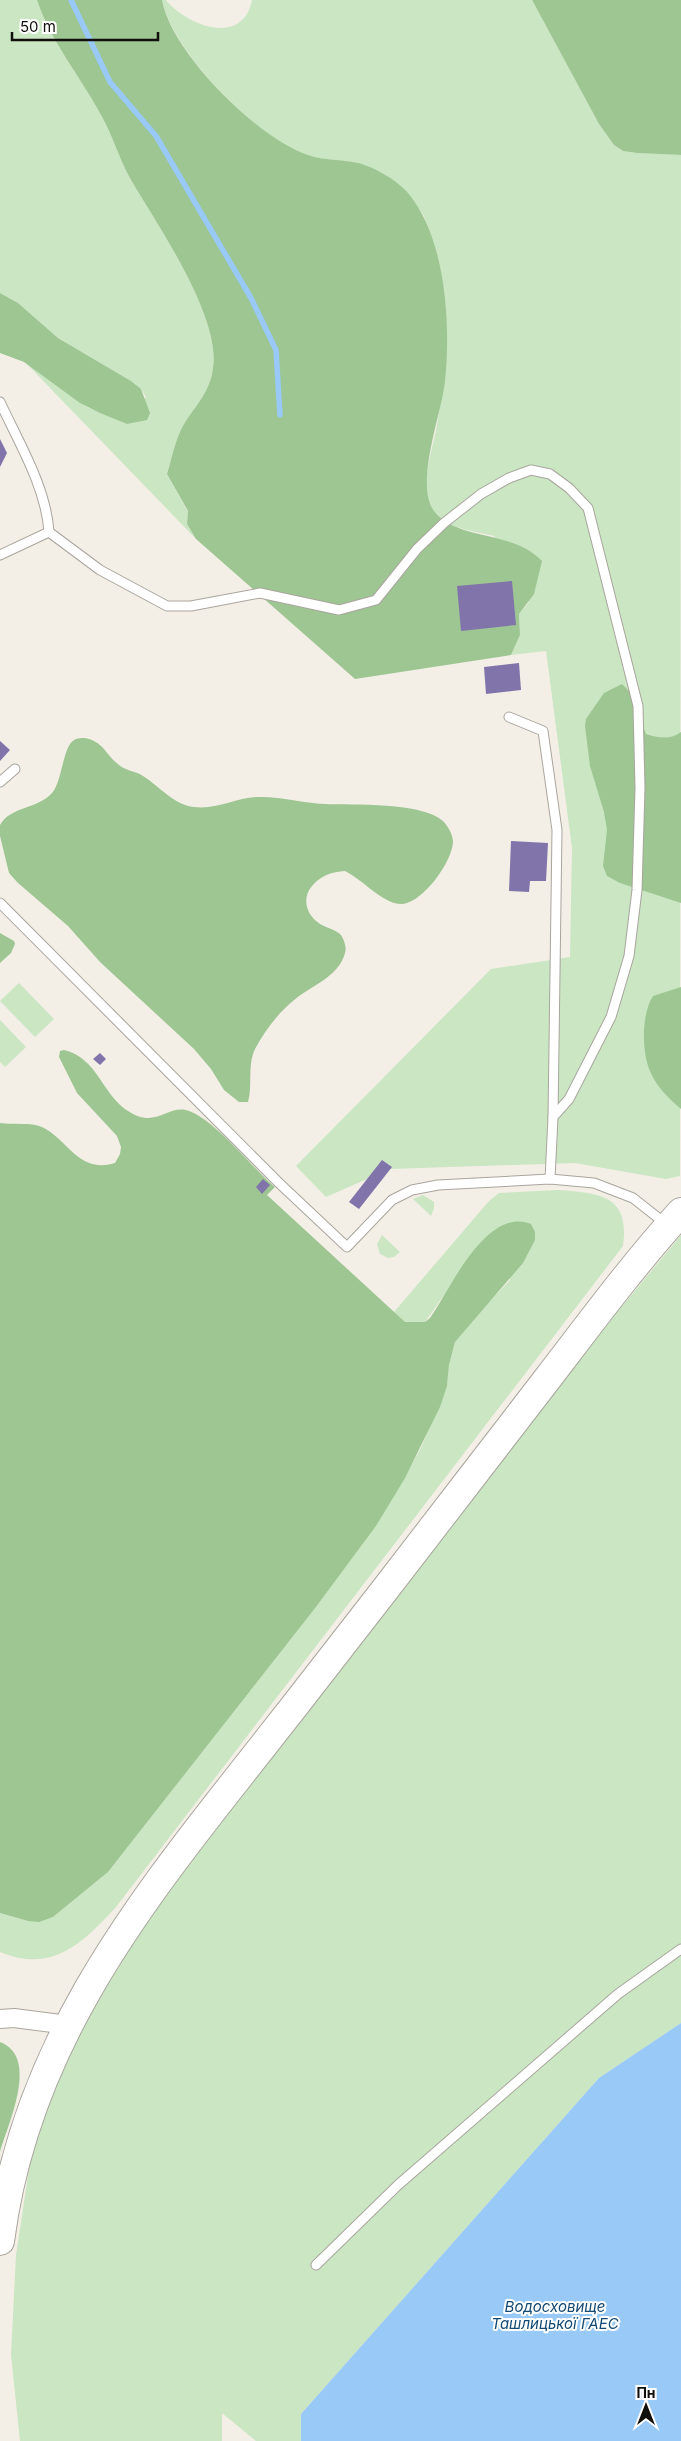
<svg xmlns="http://www.w3.org/2000/svg" width="681" height="2441" viewBox="0 0 681 2441" font-family="Inter,sans-serif">
  <style>
    .green { fill: #cae6c3 }
    .forest { fill: #9dc693 }
    .water { fill: #98c9f7 }
    .lines { fill: none; stroke-linecap: round; stroke-linejoin: round }
    .stream { stroke: #98c9f7; stroke-width: 5.5 }
    .building { fill: #8174ab }
    .service-casing { stroke: #a9a59d; stroke-width: 11 }
    .minor-casing { stroke: #a9a59d; stroke-width: 20 }
    .primary-casing { stroke: #a9a59d; stroke-width: 30 }
    .service { stroke: #fff; stroke-width: 9 }
    .minor { stroke: #fff; stroke-width: 18 }
    .primary { stroke: #fff; stroke-width: 28 }
    .labels { text-anchor: middle; stroke-width: 4; stroke-linejoin: round; paint-order: stroke }
    .water-label { font-size: 15px; font-style: italic; fill: #144a75; stroke: #fff }
  </style>
  <rect width="100%" height="100%" fill="#f4efe6"/>
  <g class="green">
    <path d="M0,0H37C51,42 80,76 101,115C113,136 119,159 131,180C157,224 221,317 213,368C210,392 196,405 184,424C175,439 172,458 167,474L188,512L187,524L196,539L24,361L87,407L127,424L146,397L141,389L131,381L58,338L18,303L0,293Z"/>
    <path d="M162,0H166C187,26 243,47 252,0H532L599,124L614,145L623,151L637,153L681,155L680,1176L666,1179L575,1163L390,1169L326,1197L296,1166L491,969L570,957L572,848L546,651L511,655L520,635L519,614L529,602L494,536C474,531 446,529 433,510C418,485 433,450 437,425C448,361 453,300 431,238C428,230 426,217 420,210C417,205 361,164 356,163C339,159 322,161 304,154C288,147 272,139 258,128C227,104 169,39 162,0Z"/>
    <polygon points="19,983 54,1019 35,1037 0,1001"/>
    <polygon points="0,1020 26,1047 5,1067 0,1062"/>
    <path d="M558,1190C600,1193 630,1195 623,1246L116,1907C83,1943 52,1974 0,1952V1913L28,1921L53,1917L108,1872L316,1607L376,1526L421,1448L447,1386L449,1365L455,1342L472,1320L510,1280L505,1225L496,1229L480,1244L425,1322L405,1323L394,1312L489,1201L499,1193Z"/>
    <polygon points="423,1195 434,1202 434,1208 431,1216 413,1199"/>
    <polygon points="382,1235 400,1252 394,1257 388,1258 380,1254 377,1244"/>
    <polygon points="681,1235 681,2023 599,2078 301,2414 301,2441 256,2441 222,2413 222,2441 20,2441 11,2355 16,2255 31,2156 61,2070 95,2000 154,1901 519,1431"/>
  </g>
  <g class="forest">
    <path d="M37,0H162C171,52 258,139 308,155C325,161 341,159 358,163C374,167 397,180 408,193C446,238 451,325 445,381C442,413 414,484 434,511C457,541 513,530 542,561L534,594L519,614L520,635L511,655L355,679L196,539L187,524L188,511L167,474C172,458 175,439 184,424C196,405 210,392 213,368C221,317 157,224 131,180C119,159 113,136 101,115C80,76 51,42 37,0Z"/>
    <polygon points="532,0 681,0 681,155 637,153 623,151 614,145 599,124"/>
    <polygon points="0,293 18,303 58,338 131,381 141,389 150,413 147,420 127,424 100,413 80,403 24,362 0,353"/>
    <path d="M622,684L630,692L646,734C658,738 671,740 681,732V903L620,883L607,876L603,866L607,830L604,812L590,766L585,726L586,719L604,693Z"/>
    <path d="M85,738C103,741 106,755 119,765C126,771 136,771 143,776C159,786 174,805 194,807C215,810 236,798 257,797C280,796 302,803 325,804C353,805 422,802 443,821C448,826 453,835 453,842C452,862 424,901 403,904C385,906 362,879 345,871C332,872 321,875 312,886C300,900 308,919 324,926C330,929 336,930 341,935C344,940 347,947 345,953C339,977 310,986 293,1001C278,1013 264,1032 255,1049C247,1066 253,1085 248,1102H239L224,1090L211,1069L194,1049L100,962L68,926L18,883L9,873L0,836V825C11,806 38,809 52,793C62,782 63,746 74,740C77,738 82,738 85,738Z"/>
    <polygon points="0,933 14,941 15,944 11,953 0,963"/>
    <path d="M681,987V1109C652,1084 643,1067 644,1029C645,1018 647,1005 653,996Z"/>
    <path d="M64,1050C98,1058 102,1095 128,1111C155,1129 166,1106 186,1110C212,1116 253,1169 275,1187L267,1195L405,1322H425L430,1318C450,1290 486,1206 531,1224L535,1232V1240L523,1263L455,1342L449,1365L447,1386L440,1407L405,1478L376,1526L316,1607L108,1872L53,1917L39,1922L28,1921L0,1913V1123C13,1125 31,1122 42,1127C69,1140 78,1174 115,1163L120,1154L121,1147L117,1136L77,1093L59,1057L60,1051Z"/>
    <path d="M0,2042C40,2057 8,2124 0,2152Z"/>
  </g>
  <polygon class="water" points="681,2023 681,2441 301,2441 301,2414 599,2078"/>
  <g class="lines">
    <polyline class="stream" points="71,0 110,82 156,136 251,298 276,350 280,415"/>
  </g>
  <g class="building">
    <polygon points="0,439 7,453 0,467"/>
    <polygon points="512,581 516,625 461,631 457,586"/>
    <polygon points="519,663 521,690 486,694 484,667"/>
    <polygon points="0,741 10,750 0,761"/>
    <polygon points="511,841 548,843 546,881 530,881 529,892 509,891"/>
    <polygon points="100,1053 106,1059 100,1065 93,1059"/>
    <polygon points="382,1160 392,1167 359,1209 349,1202"/>
    <polygon points="263,1179 270,1185 262,1194 256,1187"/>
  </g>
  <g class="lines">
    <g class="service-casing">
      <g id="service">
        <path d="M0,402C19,443 46,487 49,532L0,555"/>
        <polyline points="49,532 100,570 167,606 191,606 260,593 339,610 376,600 417,549 444,523 481,494 509,478 531,470 550,474 569,488 588,508 638,706 640,788 637,890 629,956 611,1017 569,1099 553,1117 550,1179"/>
        <polyline points="509,717 543,731 557,830 553,1117"/>
        <polyline points="0,782 15,769"/>
        <polyline points="0,903 279,1183 347,1247 392,1200 412,1190 438,1185 550,1179 594,1183 633,1198 666,1224"/>
        <polyline points="316,2265 398,2185 618,1994 681,1949"/>
      </g>
    </g>
    <g class="minor-casing">
      <polyline id="minor" points="0,2019 14,2018 68,2025"/>
    </g>
    <g class="primary-casing">
      <path id="primary" d="M0,2241C24,2054 128,1917 241,1774C290,1712 339,1649 387,1587C441,1517 494,1448 548,1378C591,1322 633,1265 681,1212"/>
    </g>
    <use href="#service" class="service"/>
    <use href="#minor" class="minor"/>
    <use href="#primary" class="primary"/>
  </g>
  <g class="labels">
    <g class="water-label">
      <text x="555" y="2312">Водосховище<tspan x="555" dy="17">Ташлицької ГАЕС</tspan></text>
    </g>
  </g>
  <g transform="translate(646 2406)" stroke="#ffffff" stroke-width="4" paint-order="stroke">
  <path d="M0-4L9 19L0 12L-9 19Z" fill="#100f0c"/>
  <text y="-8" font-size="14" font-weight="bold" text-anchor="middle" fill="#100f0c">Пн</text>
  </g>
  <path d="M12 32v8h146v-8" fill="none" stroke="#100f0c" stroke-width="2.5"/>
  <text x="20" y="32" font-size="15" fill="#100f0c" stroke="#ffffff" stroke-width="4" paint-order="stroke">50 m</text>
</svg>
